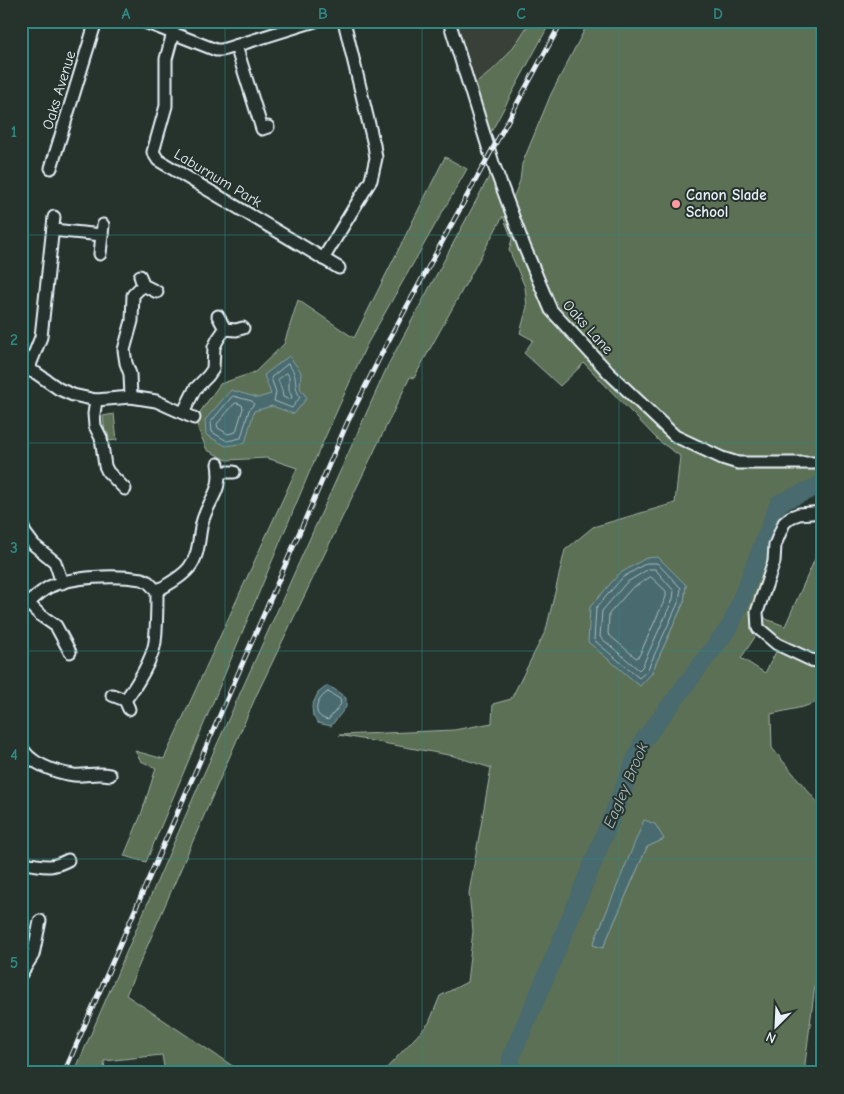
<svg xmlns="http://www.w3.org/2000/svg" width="844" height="1094" viewBox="0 0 844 1094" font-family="'Comic Neue',sans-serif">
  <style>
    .built { fill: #394037 }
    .green { fill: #5c7054; stroke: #a2b0a6; fill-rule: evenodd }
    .water { fill: #486b6e; stroke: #88a1a5 }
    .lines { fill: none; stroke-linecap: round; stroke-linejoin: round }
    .shore { stroke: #a8bbc1; stroke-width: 1 }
    .river { stroke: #486b6e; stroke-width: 18 }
    .street-casing { stroke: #e8f1f8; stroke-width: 15 }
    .street { stroke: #26332d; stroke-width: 11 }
    .rail-casing { stroke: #e8f1f8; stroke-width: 5 }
    .rail { stroke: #26332d; stroke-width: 3; stroke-dasharray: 9; stroke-linecap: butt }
    .grid { fill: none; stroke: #308883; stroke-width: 1; stroke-opacity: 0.55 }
    .poi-dot { fill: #ff9aa2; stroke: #26332d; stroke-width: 2 }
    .labels { text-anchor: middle; stroke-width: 4; stroke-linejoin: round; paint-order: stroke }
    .street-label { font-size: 15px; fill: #e8f1f8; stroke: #26332d }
    .poi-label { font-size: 15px; font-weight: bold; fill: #e8f1f8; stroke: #26332d; text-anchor: start }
    .water-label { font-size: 16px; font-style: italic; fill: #a8bbc1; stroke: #26332d }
    .neatline { fill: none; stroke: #308883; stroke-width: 2 }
    .grid-label { font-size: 16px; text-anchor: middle; font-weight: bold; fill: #308883 }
  </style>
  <rect width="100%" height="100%" fill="#26332d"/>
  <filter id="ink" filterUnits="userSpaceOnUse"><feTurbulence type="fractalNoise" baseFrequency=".02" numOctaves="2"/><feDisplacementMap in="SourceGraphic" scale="10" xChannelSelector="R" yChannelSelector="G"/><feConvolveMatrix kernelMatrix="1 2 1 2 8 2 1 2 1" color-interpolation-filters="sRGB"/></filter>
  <g filter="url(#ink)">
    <polygon class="built" points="456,21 530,21 520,39 485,77 475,84"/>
    <g class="green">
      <path d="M530,21H551L490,134L475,84C498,68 517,45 530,21Z"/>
      <path d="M589,21H823V484L779,504L770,526L774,562L757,634L741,658L765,673L778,648L823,666V700L803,707L771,714L772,748L823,809V961L815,985L805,1064L806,1073H523L513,1062L552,975L637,755L542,970L505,1062L512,1073H382L429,1023L440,996L467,982L473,931L469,893L491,768L454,756L339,735L454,730L492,723L493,704L511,699L546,630L565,550L593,527L675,503L680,456L659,441L584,363L560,386L524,353L533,340L520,333L527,307L525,287L509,250L512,239L503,216L414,378L410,377L256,696L126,995L243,1073H165L162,1055L104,1061L105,1073H74L201,780L388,365L492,171L511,203L520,181L522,164L551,94ZM686,585L684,602L651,674ZM645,820L664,839L647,847L603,948L593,945Z"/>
      <polygon points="445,157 467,169 366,346 309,473 146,862 124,856 141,815 156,768 141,761 135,751 164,759 297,468 267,458 227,460 207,450 198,429 200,412 220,384 255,372 284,344 298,300 354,338"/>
      <polygon points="114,414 117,440 109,441 108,433 105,433 103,416"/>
      <path d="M823,541V657C801,654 781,641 762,629L761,610L766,619L785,626Z"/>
    </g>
    <g class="water">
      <polygon points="289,356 301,372 300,388 307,398 294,414 272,406 254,411 245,443 226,446 206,435 205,420 231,390 258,398 271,394 264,375"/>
      <polygon points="658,557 686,585 684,602 651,674 640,686 588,642 590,607 619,574 646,558"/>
      <polygon points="327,686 334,689 346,698 346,707 331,726 318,723 313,716 312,706 318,693"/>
      <polygon points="644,820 655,824 664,839 647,847 603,948 593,945"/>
    </g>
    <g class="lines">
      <g class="shore">
        <path d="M288,364C300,377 292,384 300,397L292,408L274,401L276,392L271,378Z"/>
        <polygon points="287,373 289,376 289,390 292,397 290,400 283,397 282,390 278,380"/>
        <polygon points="233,396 252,401 254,404 249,410 241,438 227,441 212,432 211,422"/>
        <polygon points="237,403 242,405 243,408 236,432 228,434 218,428 217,424 234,404"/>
        <polygon points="647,563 657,563 681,588 679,601 647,671 639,678 594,640 596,608 622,578"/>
        <polygon points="649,569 655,569 674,591 673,599 642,667 639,670 600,637 602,611 626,583"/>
        <polygon points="651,577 666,591 666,597 639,656 636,658 608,634 609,614 631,589"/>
        <path d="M328,692L340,699L341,704L328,720C310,716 316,699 328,692Z"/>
      </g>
      <path class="river" d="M516,1073C509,1066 510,1060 513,1052L548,972L643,741L731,625L779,503L823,484"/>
      <g class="street-casing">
        <g id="street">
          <polyline points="142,21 216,50 222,50 315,21"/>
          <polyline points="449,21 493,163 524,246 551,310 609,373 675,436 722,458 738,463 814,463"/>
          <polyline points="173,33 166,59 166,106 153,152 158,160 339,268"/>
          <polyline points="236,46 262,129 268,127"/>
          <polyline points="51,168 96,21"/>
          <polyline points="53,230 102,235"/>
          <polyline points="100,254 103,225"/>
          <polyline points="323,259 371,180 376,158 374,145 344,21"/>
          <polyline points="140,276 143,285 157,292"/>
          <polyline points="218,316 225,329 236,330 243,328"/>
          <polyline points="21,368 36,373 59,389 73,395 96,400 131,397 156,401 194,418"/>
          <polyline points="28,370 41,337 54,217"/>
          <polyline points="131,397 130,374 126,363 124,350 132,321 133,295 143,285"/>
          <polyline points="96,400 94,414 95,426 101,438 105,466 108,472 125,489"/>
          <polyline points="183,413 195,389 208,376 213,369 214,347 218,339 225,329"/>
          <polyline points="219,472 234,472"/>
          <polyline points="823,512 799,514 791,517 784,523 775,545 774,562 757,612 758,628 777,644 811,660 823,662"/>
          <polyline points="21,523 25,533 34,545 55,562 62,583"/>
          <path d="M157,591C168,584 181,578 189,568C200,554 198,539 202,523C208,499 223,493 218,464"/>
          <polyline points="28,603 39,614 56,626 70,652"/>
          <path d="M21,610C30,602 38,593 49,587C72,576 116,575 142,579L148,582L157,591"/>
          <polyline points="112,695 125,700 129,709"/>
          <path d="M125,700C136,687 153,658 155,642C157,625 157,608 157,591"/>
          <path d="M21,745C27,763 57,773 74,775C86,776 98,772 110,775"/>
          <path d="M21,863C42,864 47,871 68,860"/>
          <polyline points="21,974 33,955 40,921"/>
        </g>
      </g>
      <use href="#street" class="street"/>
      <g class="rail-casing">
        <polyline id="rail" points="64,1073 348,421 385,347 562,21"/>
      </g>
      <use href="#rail" class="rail"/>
    </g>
  </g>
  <path class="grid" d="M225,21V1073M422,21V1073M619,21V1073M21,235H823M21,443H823M21,651H823M21,859H823"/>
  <circle class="poi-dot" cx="676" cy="204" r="5"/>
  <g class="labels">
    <g class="street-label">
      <text transform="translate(59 90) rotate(-73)" y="5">Oaks Avenue</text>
      <text transform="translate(218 178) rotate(31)" y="5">Laburnum Park</text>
      <text transform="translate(588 327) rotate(48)" y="5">Oaks Lane</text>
    </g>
    <g class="poi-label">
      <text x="686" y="200">Canon Slade<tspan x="686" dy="17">School</tspan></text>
    </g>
    <g class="water-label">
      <text transform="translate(625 785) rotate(-67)" y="6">Eagley Brook</text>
    </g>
  </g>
  <rect width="844" height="1094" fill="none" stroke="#26332d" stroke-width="55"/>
  <g transform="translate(776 1026) rotate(204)" stroke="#26332d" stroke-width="4" paint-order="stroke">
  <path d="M0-4L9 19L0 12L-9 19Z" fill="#e8f1f8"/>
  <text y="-8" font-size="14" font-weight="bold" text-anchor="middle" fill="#e8f1f8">N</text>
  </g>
  <rect x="28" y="28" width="788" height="1038" class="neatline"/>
  <g class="grid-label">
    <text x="126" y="19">A</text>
    <text x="323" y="19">B</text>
    <text x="521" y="19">C</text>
    <text x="718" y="19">D</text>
    <text x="14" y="137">1</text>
    <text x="14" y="345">2</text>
    <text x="14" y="553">3</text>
    <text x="14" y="760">4</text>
    <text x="14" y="968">5</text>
  </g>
</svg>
